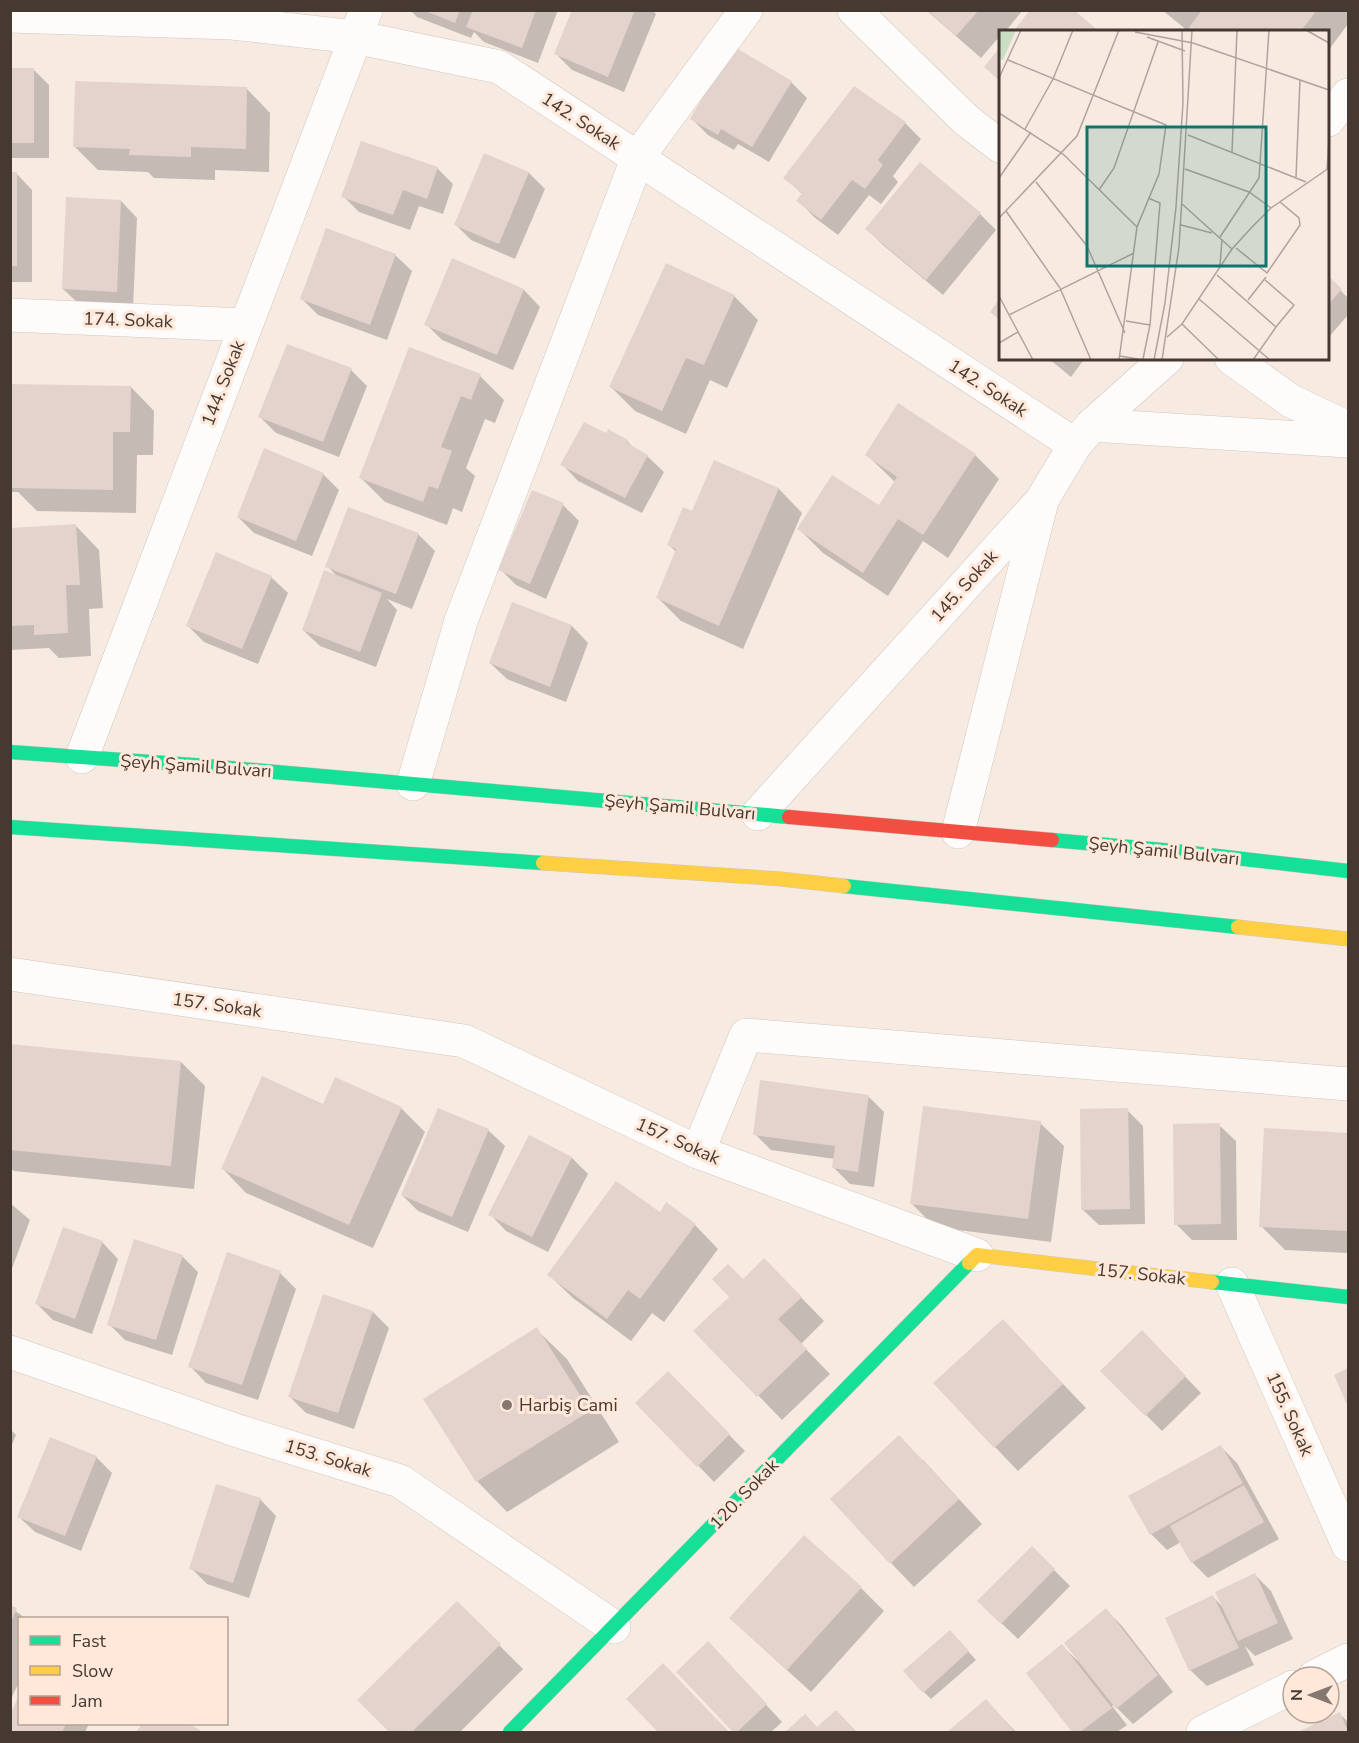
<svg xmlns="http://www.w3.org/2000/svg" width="1359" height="1743" viewBox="0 0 1359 1743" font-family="'Nunito Sans',sans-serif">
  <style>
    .shadow { fill: #0003 }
    .building { fill: #e4d3cd }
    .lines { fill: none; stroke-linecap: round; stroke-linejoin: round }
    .street-casing { stroke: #d1c6bf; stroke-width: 34 }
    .fast-casing { stroke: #d1c6bf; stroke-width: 15 }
    .slow-casing { stroke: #d1c6bf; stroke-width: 15 }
    .jam-casing { stroke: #d1c6bf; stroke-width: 15 }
    .street { stroke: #fefcfa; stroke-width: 33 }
    .fast { stroke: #16e098; stroke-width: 14 }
    .slow { stroke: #ffcf43; stroke-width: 14 }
    .jam { stroke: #f24e42; stroke-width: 14 }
    .poi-dot { fill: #83776f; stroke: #ffe8d9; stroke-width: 2 }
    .labels { text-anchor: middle; stroke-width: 6; stroke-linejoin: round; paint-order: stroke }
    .street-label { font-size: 18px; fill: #453932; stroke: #ffe8d9 }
    .poi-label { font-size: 18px; fill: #453932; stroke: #ffe8d9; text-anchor: start }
    .inset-road { fill: none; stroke: #b0a39b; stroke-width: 1.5 }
    .view { fill: #0f766e; fill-opacity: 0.15; stroke: #0f766e; stroke-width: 3 }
    .inset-edge { fill: none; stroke: #453932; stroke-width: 3 }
  </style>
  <rect width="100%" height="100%" fill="#f7eae1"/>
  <g class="shadow">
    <polygon points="410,10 558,10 538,63 484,42 474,32 471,38 417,17"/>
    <polygon points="573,10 652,10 656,14 624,92 572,70 556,54"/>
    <polygon points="926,10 1023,10 1005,32 1000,32 1000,36 981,58"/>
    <polygon points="1162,10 1347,10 1348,24 1328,51 1328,32 1192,32 1189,29 1188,31"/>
    <polygon points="10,69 33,69 49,85 49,158 10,158"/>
    <polygon points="791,82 807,98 769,162 738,144 734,150 708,135 692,119"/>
    <polygon points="854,88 905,123 921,139 893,176 898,182 881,204 869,195 838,235 814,217 798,200 803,195 785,177"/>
    <polygon points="247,89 270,113 269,172 215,170 215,180 154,178 148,172 98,170 74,146"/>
    <polygon points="484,155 529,173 545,189 515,259 471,240 455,224"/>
    <polygon points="920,164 980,214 996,230 943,295 883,245 867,229"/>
    <polygon points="437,168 453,184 443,214 419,206 410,230 359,212 343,196"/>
    <polygon points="10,173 16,173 32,190 32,282 10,282"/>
    <polygon points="121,201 137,218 133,308 80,305 63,289"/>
    <polygon points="395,255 412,271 387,340 318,315 302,299"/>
    <polygon points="453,260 524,290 540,307 513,370 442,340 426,324"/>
    <polygon points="1328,278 1348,298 1348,315 1328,338"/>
    <polygon points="734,296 758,320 727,388 710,380 686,434 635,411 611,387"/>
    <polygon points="1048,358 1085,358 1071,377"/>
    <polygon points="351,370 367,386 339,457 276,433 260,417"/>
    <polygon points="480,376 504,400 495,423 485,419 466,468 475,476 462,512 453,508 447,525 385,502 361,478"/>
    <polygon points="10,385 131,387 154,411 153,455 137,455 136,513 37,511 18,492 10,492"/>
    <polygon points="899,405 975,455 999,479 948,558 923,541 888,596 823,553 799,529 879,507 895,482 867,455"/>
    <polygon points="607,435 627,441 636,450 647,456 664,472 642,513 578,481 562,464"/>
    <polygon points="715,462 779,489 802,513 743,649 681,621 657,597 676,552 669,545 693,513"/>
    <polygon points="323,474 339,490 312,556 254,533 238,517"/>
    <polygon points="563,505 579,521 546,599 516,585 500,569"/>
    <polygon points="76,526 99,550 103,608 89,609 91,656 59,658 49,648 10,650 10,529"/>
    <polygon points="418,534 435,551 412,609 387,599 397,610 376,667 320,646 303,630 338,577 327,566"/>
    <polygon points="271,577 288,593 258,664 204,642 187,625"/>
    <polygon points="512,604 572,626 588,643 566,702 507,679 490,663"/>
    <polygon points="10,1045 181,1062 205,1086 194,1189 14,1171 10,1168"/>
    <polygon points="868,1096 884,1112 874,1187 850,1184 834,1168 835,1159 771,1150 755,1134"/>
    <polygon points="324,1106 401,1108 425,1132 373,1248 246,1193 223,1169"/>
    <polygon points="439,1110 488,1130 505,1146 468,1232 418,1211 402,1195"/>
    <polygon points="1127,1110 1143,1126 1145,1224 1099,1225 1082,1209"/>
    <polygon points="1040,1123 1064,1146 1051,1242 935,1227 911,1203"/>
    <polygon points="1219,1125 1236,1141 1237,1240 1192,1240 1176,1224"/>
    <polygon points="1266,1129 1348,1134 1348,1253 1285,1250 1261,1226"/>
    <polygon points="529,1137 572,1158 588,1174 548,1252 506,1231 490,1214"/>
    <polygon points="10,1203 30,1220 10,1274"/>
    <polygon points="660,1214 695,1225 718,1249 664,1322 652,1313 631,1341 573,1298 549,1275"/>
    <polygon points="102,1242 118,1259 92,1334 53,1320 37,1304"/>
    <polygon points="182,1256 198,1272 172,1355 125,1340 109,1324"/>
    <polygon points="280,1273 296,1289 258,1400 206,1383 190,1366"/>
    <polygon points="743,1281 788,1284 824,1321 801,1344 830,1374 782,1420 696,1331 731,1297"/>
    <polygon points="373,1312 389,1328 354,1429 306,1413 290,1397"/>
    <polygon points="1003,1321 1086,1408 1018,1471 995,1447"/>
    <polygon points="536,1329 567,1359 619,1442 507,1512 477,1481"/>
    <polygon points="1142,1332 1201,1393 1162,1431 1102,1371"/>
    <polygon points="668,1373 745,1451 714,1482 638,1403"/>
    <polygon points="10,1429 16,1435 10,1449"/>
    <polygon points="1221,1447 1237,1463 1279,1539 1208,1578 1192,1562 1181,1542 1167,1550 1151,1534"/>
    <polygon points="96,1457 112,1473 81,1551 35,1532 18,1516"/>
    <polygon points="923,1460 982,1524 914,1587 891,1563"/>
    <polygon points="260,1499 276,1516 249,1598 207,1584 191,1568"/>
    <polygon points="1032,1548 1070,1586 1018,1639 995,1617"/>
    <polygon points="1255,1575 1271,1591 1293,1639 1255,1656 1245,1646 1254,1665 1207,1686 1190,1670 1213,1597 1223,1607"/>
    <polygon points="861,1588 884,1611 811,1692 755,1641"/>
    <polygon points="457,1603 523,1669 460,1732 391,1732 359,1700"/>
    <polygon points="10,1607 25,1618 20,1618 20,1680 10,1701"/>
    <polygon points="1106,1610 1122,1626 1173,1692 1133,1724 1114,1705 1112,1706 1127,1725 1117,1732 1074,1732 1028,1673 1062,1646 1078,1661"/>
    <polygon points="958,1640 976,1660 931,1699 924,1692"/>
    <polygon points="724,1659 782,1722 771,1732 735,1732 678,1672"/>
    <polygon points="679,1681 728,1732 660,1732 628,1699"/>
    <polygon points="986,1701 1016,1732 949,1732"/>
    <polygon points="836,1712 856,1732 787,1732 805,1716 818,1729"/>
    <polygon points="1340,1714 1348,1722 1348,1732 1301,1732"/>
    <polygon points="10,1718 20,1724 89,1724 85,1732 10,1732"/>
    <polygon points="143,1724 187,1724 200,1732 138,1732"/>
  </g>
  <g class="building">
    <polygon points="423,10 460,10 455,23"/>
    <polygon points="473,10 536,10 522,48 466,27"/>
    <polygon points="572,10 635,10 608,77 554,54"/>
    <polygon points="927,10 979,10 956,36"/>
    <polygon points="1030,10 1074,10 1100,32 1013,32"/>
    <polygon points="1202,10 1317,10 1300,32 1190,32 1188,29"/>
    <polygon points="733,46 792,81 752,147 721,129 718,135 690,119"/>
    <polygon points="1000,47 1000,81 984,67"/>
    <rect x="10" y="68" width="24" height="75"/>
    <polygon points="75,81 247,87 246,149 191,147 191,157 129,155 130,149 73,147"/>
    <polygon points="854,86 906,122 878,160 883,165 865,189 852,180 821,220 796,201 802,193 783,178"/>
    <polygon points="361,141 438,167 427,199 403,190 393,215 341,197"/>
    <polygon points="484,153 529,172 499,244 454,225"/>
    <polygon points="920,162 981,213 926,280 865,229"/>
    <rect x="10" y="172" width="7" height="94"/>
    <polygon points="66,197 121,200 117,292 62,289"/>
    <polygon points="326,228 396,254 370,325 300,299"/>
    <polygon points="452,258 524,289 497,355 424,325"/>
    <polygon points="666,263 735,295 704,365 686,358 662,411 609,387"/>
    <polygon points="1328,276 1342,289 1328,305"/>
    <polygon points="1000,298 1000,320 990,312"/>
    <polygon points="287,344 352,368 323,442 258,417"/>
    <polygon points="409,347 481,374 471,400 461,396 441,447 452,451 438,489 429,486 423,502 359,478"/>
    <polygon points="10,384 131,386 130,432 113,432 113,490 12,488"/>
    <polygon points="898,403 976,454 923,535 898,519 863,573 797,529 832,475 879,505 897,477 865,455"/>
    <polygon points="584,422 606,433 608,429 628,440 627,443 648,455 625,498 560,465"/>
    <polygon points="264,448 324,473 296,541 237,517"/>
    <polygon points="714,460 779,488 719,626 656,598 676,549 667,545 683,507 692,511"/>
    <polygon points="532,490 564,503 530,584 498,570"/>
    <polygon points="348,507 419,533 396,594 325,567"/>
    <polygon points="76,524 80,585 66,585 68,633 34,635 34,625 10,626 10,528"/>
    <polygon points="216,552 272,576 242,649 186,626"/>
    <polygon points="324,570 382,593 360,652 302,630"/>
    <polygon points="512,602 572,625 550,687 489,663"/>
    <polygon points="10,1044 181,1061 171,1166 10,1150"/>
    <polygon points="262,1076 323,1104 335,1077 402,1107 349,1225 221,1169"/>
    <polygon points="760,1080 869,1095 858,1172 832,1168 835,1146 753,1135"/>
    <polygon points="923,1106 1041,1121 1028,1219 910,1204"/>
    <polygon points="438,1108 489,1129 452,1217 401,1195"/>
    <polygon points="1128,1108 1130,1209 1081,1210 1080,1109"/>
    <polygon points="1220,1123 1221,1224 1174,1225 1173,1124"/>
    <polygon points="1264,1128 1348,1133 1348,1231 1259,1227"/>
    <polygon points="529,1135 572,1157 532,1237 488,1215"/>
    <polygon points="616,1181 660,1212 666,1202 696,1224 640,1299 628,1290 607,1319 547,1275"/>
    <polygon points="63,1227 103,1241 75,1319 35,1304"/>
    <polygon points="134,1239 183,1255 156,1340 107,1325"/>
    <polygon points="227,1252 281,1271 242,1385 188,1367"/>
    <polygon points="764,1258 802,1297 778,1319 807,1349 757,1397 693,1331 729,1297 712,1279 728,1264 743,1279"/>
    <polygon points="323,1294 373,1311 338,1413 288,1397"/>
    <polygon points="1003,1319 1063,1384 994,1448 933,1383"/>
    <polygon points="537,1327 590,1411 476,1482 423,1399"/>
    <polygon points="1142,1330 1186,1376 1145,1416 1100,1371"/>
    <polygon points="1348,1368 1348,1407 1334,1375"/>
    <polygon points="668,1371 730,1434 697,1467 635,1403"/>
    <polygon points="899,1435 959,1499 890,1564 830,1499"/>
    <polygon points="50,1437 97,1456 65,1536 17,1517"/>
    <polygon points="1221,1445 1243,1483 1150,1535 1128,1496"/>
    <polygon points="216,1484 261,1498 233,1583 189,1569"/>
    <polygon points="1244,1485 1264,1522 1191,1563 1170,1526"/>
    <polygon points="804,1535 862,1587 787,1670 729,1618"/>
    <polygon points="1032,1546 1055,1569 1001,1624 977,1601"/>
    <polygon points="1255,1573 1278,1623 1238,1641 1215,1592"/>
    <polygon points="1213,1595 1239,1648 1189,1671 1165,1618"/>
    <polygon points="457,1601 501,1644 412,1732 389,1732 357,1700"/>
    <polygon points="10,1605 17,1608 11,1622 10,1622"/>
    <polygon points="1106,1608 1158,1675 1116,1709 1064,1643"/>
    <polygon points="950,1630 969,1651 923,1693 903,1671"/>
    <polygon points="708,1641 767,1704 737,1732 733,1732 676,1672"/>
    <polygon points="1062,1644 1112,1708 1080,1732 1072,1732 1026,1673"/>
    <polygon points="663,1663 729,1732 658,1732 626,1699"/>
    <polygon points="20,1694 20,1724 66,1724 62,1732 10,1732 10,1714"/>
    <polygon points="986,1699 1015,1732 947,1732"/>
    <polygon points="836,1710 857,1732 785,1732 805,1714 817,1727"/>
    <polygon points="1340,1712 1348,1732 1298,1732"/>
    <polygon points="142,1724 189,1724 200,1730 199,1732 136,1732"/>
  </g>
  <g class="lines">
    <g class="street-casing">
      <g id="street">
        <polyline points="854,10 966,120 1000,146"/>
        <polyline points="10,16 232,23 355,37 499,67 1075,445"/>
        <polyline points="1328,120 1348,95"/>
        <polyline points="10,315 245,325"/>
        <polyline points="1231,358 1291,401 1348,428"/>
        <polyline points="1092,425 1348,441"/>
        <polyline points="82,757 366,10"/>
        <polyline points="413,784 461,621 638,157 746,10"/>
        <polyline points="758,814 1042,500 1075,445 1092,425 1167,358"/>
        <polyline points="958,832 1041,505"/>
        <polyline points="10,974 464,1041 698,1152 977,1255"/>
        <polyline points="698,1152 746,1035 1348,1084"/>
        <polyline points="1232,1284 1348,1545"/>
        <polyline points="10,1352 238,1431 400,1481 614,1627"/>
        <polyline points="1314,1677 1348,1660"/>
        <polyline points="1203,1732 1293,1687"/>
      </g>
    </g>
    <g class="fast-casing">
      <g id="fast">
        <polyline points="10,752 207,766 789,817"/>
        <polyline points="10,827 543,863"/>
        <polyline points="1052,840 1174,851 1348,871"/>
        <polyline points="844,886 1238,927"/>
        <polyline points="1212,1282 1348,1297"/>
        <polyline points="510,1732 969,1263"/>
      </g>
    </g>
    <g class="slow-casing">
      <g id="slow">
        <polyline points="543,863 781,879 844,886"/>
        <polyline points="1238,927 1348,939"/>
        <polyline points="969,1263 977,1255 1212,1282"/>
      </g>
    </g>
    <g class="jam-casing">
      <polyline id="jam" points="789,817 1052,840"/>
    </g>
    <use href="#street" class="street"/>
    <use href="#fast" class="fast"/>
    <use href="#slow" class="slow"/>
    <use href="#jam" class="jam"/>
  </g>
  <circle class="poi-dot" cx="507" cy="1405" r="6"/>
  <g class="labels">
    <g class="street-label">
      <text transform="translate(581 121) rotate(33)" y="6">142. Sokak</text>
      <text transform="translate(128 320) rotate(2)" y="6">174. Sokak</text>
      <text transform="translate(223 383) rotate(-69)" y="6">144. Sokak</text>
      <text transform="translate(988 388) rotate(33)" y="6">142. Sokak</text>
      <text transform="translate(964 586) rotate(-48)" y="6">145. Sokak</text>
      <text transform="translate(196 766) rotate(4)" y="6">Şeyh Şamil Bulvarı</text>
      <text transform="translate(680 807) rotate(5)" y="6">Şeyh Şamil Bulvarı</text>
      <text transform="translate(1164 851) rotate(6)" y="6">Şeyh Şamil Bulvarı</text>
      <text transform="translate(217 1005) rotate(8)" y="6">157. Sokak</text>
      <text transform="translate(678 1141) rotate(24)" y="6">157. Sokak</text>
      <text transform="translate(1141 1274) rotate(6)" y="6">157. Sokak</text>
      <text transform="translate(1290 1414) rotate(66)" y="6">155. Sokak</text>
      <text transform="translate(328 1458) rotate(17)" y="6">153. Sokak</text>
      <text transform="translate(744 1494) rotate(-46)" y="6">120. Sokak</text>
    </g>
    <g class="poi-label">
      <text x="519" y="1411">Harbiş Cami</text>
    </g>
  </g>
  <g transform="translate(999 30)">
    <rect width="330" height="330" fill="#f7eae1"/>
    <path d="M0,0H17L4,30L0,28Z" fill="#caddc5"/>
    <path class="inset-road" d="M307,0L330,13M136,2L194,13L330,60M148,7L186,21M9,30L167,95L160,144L138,197L120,330M0,48L22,0M0,83L64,124L138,197M26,99L54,49L74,0M189,105L307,152M233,122L238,0M186,139L250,162L272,178M328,140L330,110M297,147L301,50M0,148L32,102M37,152L88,216L126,303M100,160L115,138L159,12M183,174L233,219M7,181L61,258L92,330M0,188L78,106L120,0M182,195L213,203M221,207L260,148L270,0M237,218L268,243L301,195L300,188L281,172M221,235L223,209M218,245L277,297L254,330M266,250L295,275L277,297M0,266L34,330M200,269L271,330M249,270L267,247M10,285L135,223M127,291L151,295M183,294L220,330M168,307L183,294L233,219L254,196L272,178L330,138M0,313L19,302M121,326L144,330M144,329L151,295L161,173L149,168M155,330L166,273L177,177L184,73L183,0M163,330L180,217L193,0"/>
    <path class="view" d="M88,97H267V236H88Z"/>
    <rect width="330" height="330" class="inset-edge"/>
  </g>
  <rect width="1359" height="1743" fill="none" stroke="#453932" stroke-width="24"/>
  <rect x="18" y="1617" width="210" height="108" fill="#ffe8d9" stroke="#b5a296" stroke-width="1.5"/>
  <rect x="30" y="1636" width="30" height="9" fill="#16e098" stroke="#b5a296" stroke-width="1.5"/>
  <text x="72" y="1647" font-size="18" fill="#453932">Fast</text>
  <rect x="30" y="1666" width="30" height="9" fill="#ffcf43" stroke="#b5a296" stroke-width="1.5"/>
  <text x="72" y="1677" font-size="18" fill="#453932">Slow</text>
  <rect x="30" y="1696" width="30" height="9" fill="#f24e42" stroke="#b5a296" stroke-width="1.5"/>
  <text x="72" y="1707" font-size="18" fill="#453932">Jam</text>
  <g transform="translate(1311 1695) rotate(270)"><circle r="28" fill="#ffe8d9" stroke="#b5a296" stroke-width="1.5"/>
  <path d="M0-4.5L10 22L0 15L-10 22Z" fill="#83776f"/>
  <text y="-9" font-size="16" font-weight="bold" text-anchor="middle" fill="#453932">N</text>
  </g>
</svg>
